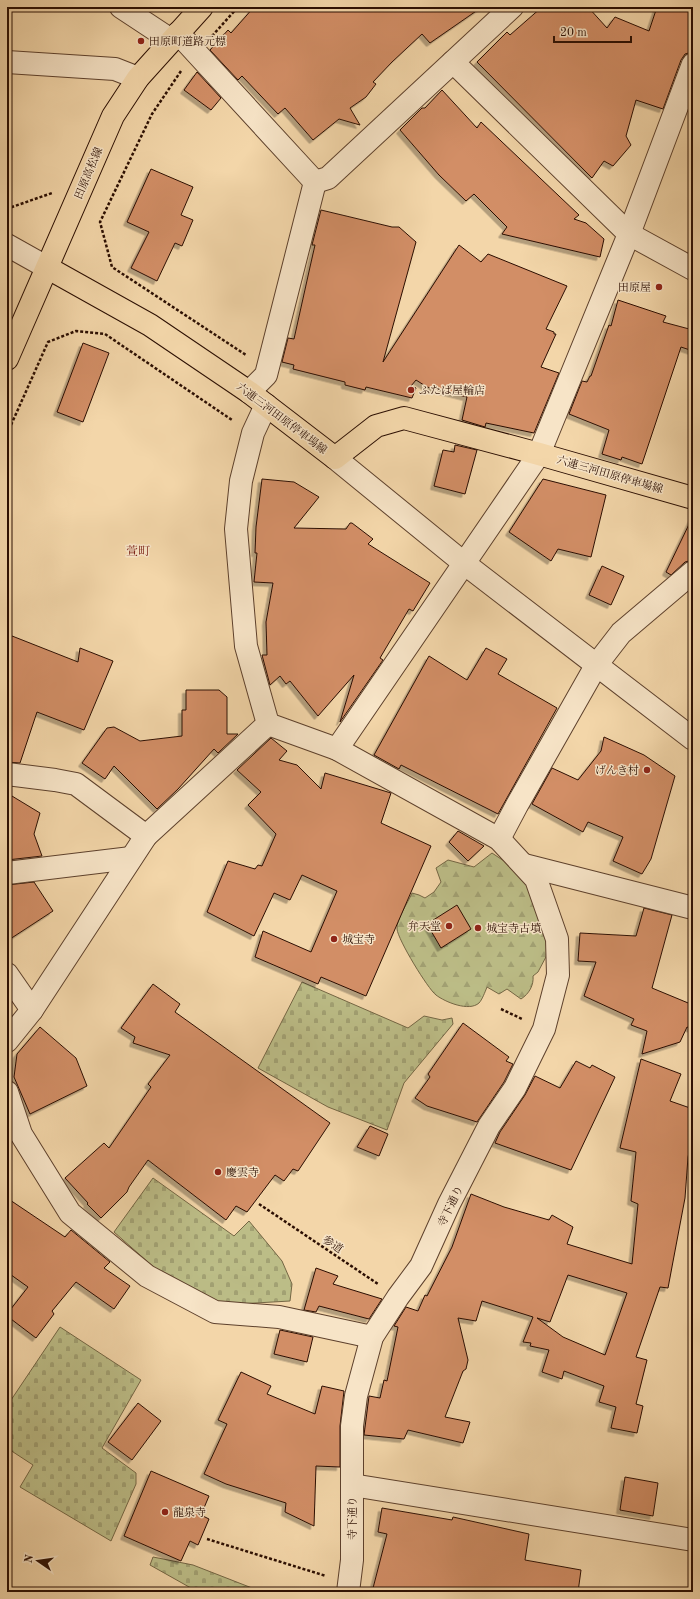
<svg xmlns="http://www.w3.org/2000/svg" width="700" height="1599" viewBox="0 0 700 1599" font-family="'Old Standard TT','Noto Serif JP',serif">
  <style>
    .forest { fill: url(#forest-firs); stroke: #746644 }
    .cemetery { fill: url(#cemetery-stones); stroke: #746644 }
    .building { fill: #d28e66; stroke: #2b0e02; fill-rule: evenodd; filter: url(#shadow) }
    .lines { fill: none; stroke-linecap: round; stroke-linejoin: round }
    .minor-casing { stroke: #5d402c; stroke-width: 24 }
    .major-casing { stroke: #2b0e02; stroke-width: 24 }
    .path { stroke: #2b0e02; stroke-width: 2.5; stroke-dasharray: 3 2; stroke-linecap: butt }
    .minor { stroke: #f7e4c7; stroke-width: 22 }
    .major { stroke: #f3d6a9; stroke-width: 22 }
    .poi-dot { fill: #8f2418; stroke: #f7e4c7; stroke-width: 1.5 }
    .labels { text-anchor: middle; stroke-width: 3; stroke-linejoin: round; paint-order: stroke }
    .poi-label { font-size: 11px; fill: #2b0e02; stroke: #f7e4c7; text-anchor: start }
    .street-label { font-size: 11px; fill: #2b0e02; stroke: #f7e4c7 }
    .neighbourhood-label { font-size: 12px; fill: #7a1f14; stroke: #f7e4c7 }
  </style>
  <defs>
    <pattern id="forest-firs" width="22" height="20" patternUnits="userSpaceOnUse"><rect width="22" height="20" fill="#bcbd87"/><path d="M5 1l3.5 6h-7zM16 11l3.5 6h-7z" fill="#a2a173"/></pattern>
    <pattern id="cemetery-stones" width="16" height="16" patternUnits="userSpaceOnUse"><rect width="16" height="16" fill="#bcbd87"/><path d="M2 7V4a2 2 0 0 1 4 0v3zM10 15v-3a2 2 0 0 1 4 0v3z" fill="#a2a173"/></pattern>
    <filter id="shadow"><feDropShadow dx="-3.5" dy="3.5" stdDeviation="0" flood-color="#0004"/></filter>
  </defs>
  <rect width="100%" height="100%" fill="#f3d6a9"/>
  <filter id="stains"><feTurbulence type="fractalNoise" baseFrequency=".005" numOctaves="4"/><feColorMatrix values="0 0 0 0 .2 0 0 0 0 .09 0 0 0 0 .02 0 0 0 .5 -.17"/></filter>
  <radialGradient id="worn" r=".72"><stop offset=".6" stop-color="#630" stop-opacity="0"/><stop offset="1" stop-color="#630" stop-opacity=".3"/></radialGradient>
  <path class="forest" d="M492,853L504,861L513,871L526,876L545,926L548,953L538,972L533,976C534,985 529,994 521,999L507,989L499,994L487,987C485,992 482,1000 479,1003C469,1012 445,1002 436,995C428,989 398,940 397,929C396,919 408,903 412,893L419,895L425,898L434,892L441,882L436,868L448,860L474,867Z"/>
  <g class="cemetery">
    <polygon points="302,982 408,1028 424,1016 442,1020 452,1018 453,1024 404,1083 387,1130 328,1107 258,1068"/>
    <polygon points="153,1178 234,1236 249,1221 282,1261 292,1284 290,1301 221,1305 157,1270 114,1232"/>
    <polygon points="60,1327 141,1380 102,1448 136,1473 136,1484 111,1541 20,1487 33,1465 7,1448 7,1406"/>
    <polygon points="153,1557 193,1565 252,1588 251,1592 198,1592 150,1565"/>
  </g>
  <g class="building">
    <polygon points="254,7 482,7 430,43 422,34 392,62 373,82 376,84 366,97 350,108 360,125 339,119 313,140 285,108 278,114 242,76 238,80 210,50 228,30 231,33"/>
    <polygon points="542,7 588,7 607,28 615,17 649,31 657,7 693,7 693,50 692,52 685,54 681,60 663,109 636,100 626,136 631,145 613,166 604,161 592,178 477,62 507,32 510,35"/>
    <polygon points="197,72 221,98 211,110 184,90"/>
    <polygon points="442,90 477,128 481,122 579,215 574,219 586,223 604,239 600,257 502,234 507,227 474,194 466,201 439,175 400,130 422,108 425,108"/>
    <polygon points="151,169 193,187 181,215 193,220 182,246 175,243 157,281 131,268 149,232 127,222"/>
    <polygon points="321,210 392,227 399,227 416,242 383,362 459,245 481,262 488,254 567,286 546,329 554,332 554,334 556,334 541,367 559,373 534,433 486,423 485,427 462,420 467,397 427,387 416,380 411,386 416,388 412,398 366,387 365,390 345,385 345,382 293,369 294,365 282,362 288,338 294,339 310,267 315,245 312,245"/>
    <polygon points="618,300 666,316 663,322 693,330 693,351 681,347 642,464 622,457 621,460 602,454 609,430 569,414 582,381 587,382 590,376 591,376 609,325 611,326"/>
    <polygon points="83,343 109,353 83,422 57,412"/>
    <polygon points="455,445 477,450 465,494 434,486 443,450 454,452"/>
    <polygon points="262,479 294,482 319,497 294,528 346,529 350,523 352,523 373,539 368,544 430,583 413,611 409,609 380,658 383,660 340,722 354,675 318,716 290,681 286,684 280,676 270,685 262,655 267,655 266,622 273,583 254,582 257,553 255,553 256,527"/>
    <polygon points="543,479 606,495 591,557 558,549 551,561 509,532"/>
    <polygon points="693,516 693,560 685,562 671,575 666,572"/>
    <polygon points="602,566 624,576 611,605 589,595"/>
    <polygon points="7,634 78,662 80,648 113,661 84,730 37,712 20,763 7,762"/>
    <polygon points="486,648 507,659 498,674 557,708 498,814 401,765 399,769 374,755 429,656 467,680"/>
    <polygon points="186,690 219,690 227,697 227,734 238,734 218,753 214,749 178,789 157,809 114,766 105,779 82,763 107,728 114,727 140,741 182,736 182,710 186,710"/>
    <polygon points="604,737 644,755 675,776 651,859 642,874 613,861 623,837 588,822 583,832 532,804 552,768 578,780 601,751"/>
    <polygon points="271,738 287,751 279,760 297,765 321,789 325,773 391,793 381,823 431,846 366,996 321,977 318,984 255,957 263,931 311,952 337,891 302,875 290,900 274,893 254,936 207,912 228,861 255,869 258,865 262,866 276,834 248,805 261,792 237,770"/>
    <polygon points="7,793 40,813 34,834 42,856 7,860"/>
    <polygon points="458,831 484,846 468,861 449,842"/>
    <polygon points="34,882 53,911 7,941 7,885"/>
    <polygon points="457,905 471,929 441,948 427,924"/>
    <polygon points="644,908 672,915 652,988 693,1005 693,1029 687,1027 680,1042 642,1054 647,1031 631,1025 634,1019 584,996 596,962 578,961 580,933 636,936"/>
    <polygon points="153,984 180,1004 175,1012 330,1123 298,1171 293,1169 284,1181 275,1175 247,1212 236,1206 226,1220 148,1160 129,1187 127,1192 101,1218 87,1204 88,1203 65,1178 104,1143 109,1148 151,1087 148,1084 170,1055 133,1043 135,1037 121,1028"/>
    <polygon points="463,1023 509,1057 506,1061 513,1064 504,1082 477,1122 427,1106 415,1098 430,1077 428,1074"/>
    <polygon points="40,1027 76,1058 87,1086 30,1114 14,1077 17,1054"/>
    <path d="M641,1059L681,1074L670,1101L693,1109V1135L688,1157L685,1198L668,1288L660,1287L636,1357L647,1360L636,1404L643,1406L637,1433L611,1428L616,1407L599,1402L604,1386L564,1371L562,1379L542,1372L549,1350L530,1346L531,1343L523,1342L533,1317L482,1301L476,1321L458,1318L468,1360L466,1369L463,1371L445,1417L470,1422L463,1443L408,1430L404,1439L364,1435L369,1396L380,1398L384,1380L387,1381L398,1327L394,1326L406,1307L418,1311L425,1295L427,1296L452,1247L471,1194L504,1207L549,1220L552,1215L573,1227L567,1244L632,1264L638,1204L631,1201L636,1152L620,1148ZM568,1275L627,1293L605,1355L563,1337L537,1318L550,1322Z"/>
    <polygon points="576,1061 590,1068 592,1065 615,1077 571,1170 495,1143 500,1132 525,1095 535,1076 560,1088"/>
    <polygon points="370,1126 388,1134 379,1156 357,1147"/>
    <polygon points="7,1198 65,1237 71,1230 110,1262 104,1268 130,1286 114,1309 76,1282 52,1311 54,1314 36,1338 7,1316 7,1314 28,1287 7,1272"/>
    <polygon points="316,1268 338,1276 333,1284 382,1299 369,1319 319,1306 316,1312 304,1310"/>
    <polygon points="280,1330 313,1337 307,1362 274,1354"/>
    <polygon points="241,1372 271,1386 267,1394 315,1414 322,1386 344,1391 340,1426 340,1467 316,1466 314,1526 285,1512 286,1503 226,1484 204,1474 227,1424 218,1420"/>
    <polygon points="138,1403 161,1421 132,1460 108,1442"/>
    <polygon points="151,1471 209,1496 201,1515 209,1519 198,1545 190,1541 181,1561 124,1536"/>
    <polygon points="625,1477 658,1483 653,1516 620,1510"/>
    <polygon points="382,1508 452,1520 453,1517 529,1534 525,1560 581,1570 578,1592 372,1592 387,1534 378,1532"/>
  </g>
  <g class="lines">
    <g class="minor-casing">
      <g id="minor">
        <polyline points="121,7 171,40"/>
        <polyline points="178,33 315,182"/>
        <polyline points="7,62 115,69 138,78"/>
        <polyline points="453,62 629,234 693,269"/>
        <polyline points="315,182 328,178 512,7"/>
        <polyline points="7,245 48,268"/>
        <polyline points="249,392 266,375 315,182"/>
        <polyline points="266,405 253,433 241,481 236,529 246,646 268,724 337,749 499,839 536,879 557,939 558,975 544,1029 515,1088 489,1126 449,1204 421,1266 398,1297 372,1337 356,1396 352,1426 352,1560 348,1592"/>
        <polyline points="335,458 465,564 693,739"/>
        <polyline points="337,749 539,454 629,234 693,64"/>
        <polyline points="7,774 55,780 76,784 146,836"/>
        <polyline points="499,839 517,805 597,664 621,633 693,572"/>
        <polyline points="524,865 693,908"/>
        <polyline points="7,873 131,858"/>
        <polyline points="7,974 32,1010 7,1041"/>
        <polyline points="32,1010 146,836 268,724"/>
        <polyline points="7,1092 21,1134 70,1213 147,1276 215,1312 279,1317 372,1337"/>
        <polyline points="352,1485 693,1540"/>
      </g>
    </g>
    <g class="major-casing">
      <g id="major">
        <polyline points="48,268 150,325 249,392 335,458 376,426 404,418 539,454 693,498"/>
        <polyline points="7,359 113,116 138,78 202,7"/>
      </g>
    </g>
    <g class="path">
      <polyline points="212,36 238,7"/>
      <polyline points="181,71 152,114 100,222 112,267 246,355"/>
      <polyline points="7,204 12,207 52,193"/>
      <polyline points="7,434 48,342 76,331 105,334 232,420"/>
      <polyline points="501,1009 522,1019"/>
      <polyline points="259,1204 378,1284"/>
      <polyline points="207,1539 326,1576"/>
    </g>
    <use href="#minor" class="minor"/>
    <use href="#major" class="major"/>
  </g>
  <g class="poi-dot">
    <circle cx="141" cy="41" r="4"/>
    <circle cx="659" cy="287" r="4"/>
    <circle cx="411" cy="390" r="4"/>
    <circle cx="647" cy="770" r="4"/>
    <circle cx="449" cy="926" r="4"/>
    <circle cx="478" cy="928" r="4"/>
    <circle cx="334" cy="939" r="4"/>
    <circle cx="218" cy="1172" r="4"/>
    <circle cx="165" cy="1512" r="4"/>
  </g>
  <g class="labels">
    <g class="poi-label">
      <text x="149" y="45">田原町道路元標</text>
      <text x="651" y="291" text-anchor="end">田原屋</text>
      <text x="419" y="394">ふたば屋輪店</text>
      <text x="639" y="774" text-anchor="end">げんき村</text>
      <text x="441" y="930" text-anchor="end">弁天堂</text>
      <text x="486" y="932">城宝寺古墳</text>
      <text x="342" y="943">城宝寺</text>
      <text x="226" y="1176">慶雲寺</text>
      <text x="173" y="1516">龍泉寺</text>
    </g>
    <g class="street-label">
      <text transform="translate(88 173) rotate(-67)" y="4">田原高松線</text>
      <text transform="translate(282 418) rotate(37)" y="4">六連三河田原停車場線</text>
      <text transform="translate(610 474) rotate(16)" y="4">六連三河田原停車場線</text>
      <text transform="translate(450 1206) rotate(-64)" y="4">寺下通り</text>
      <text transform="translate(333 1244) rotate(34)" y="4">参道</text>
      <text transform="translate(352 1518) rotate(-90)" y="4">寺下通り</text>
    </g>
    <g class="neighbourhood-label">
      <text x="138" y="555">萱町</text>
    </g>
  </g>
  <rect width="700" height="1599" fill="none" stroke="#f3d6a9" stroke-width="24"/>
  <rect x="8" y="8" width="684" height="1583" fill="none" stroke="#2b0e02" stroke-width="2"/>
  <rect x="12" y="12" width="676" height="1575" fill="none" stroke="#2b0e02"/>
  <g transform="translate(38 1561) rotate(283)" stroke="#f7e4c7" stroke-width="3" paint-order="stroke">
  <path d="M0-3L7 15L0 10L-7 15Z" fill="#2b0e02"/>
  <text y="-6" font-size="11" font-weight="bold" text-anchor="middle" fill="#2b0e02">N</text>
  </g>
  <path d="M554 36v6h77v-6" fill="none" stroke="#2b0e02" stroke-width="2"/>
  <text x="560" y="36" font-size="12" fill="#2b0e02" stroke="#f7e4c7" stroke-width="3" paint-order="stroke">20 m</text>
  <rect width="100%" height="100%" filter="url(#stains)"/>
  <rect width="100%" height="100%" fill="url(#worn)"/>
</svg>
